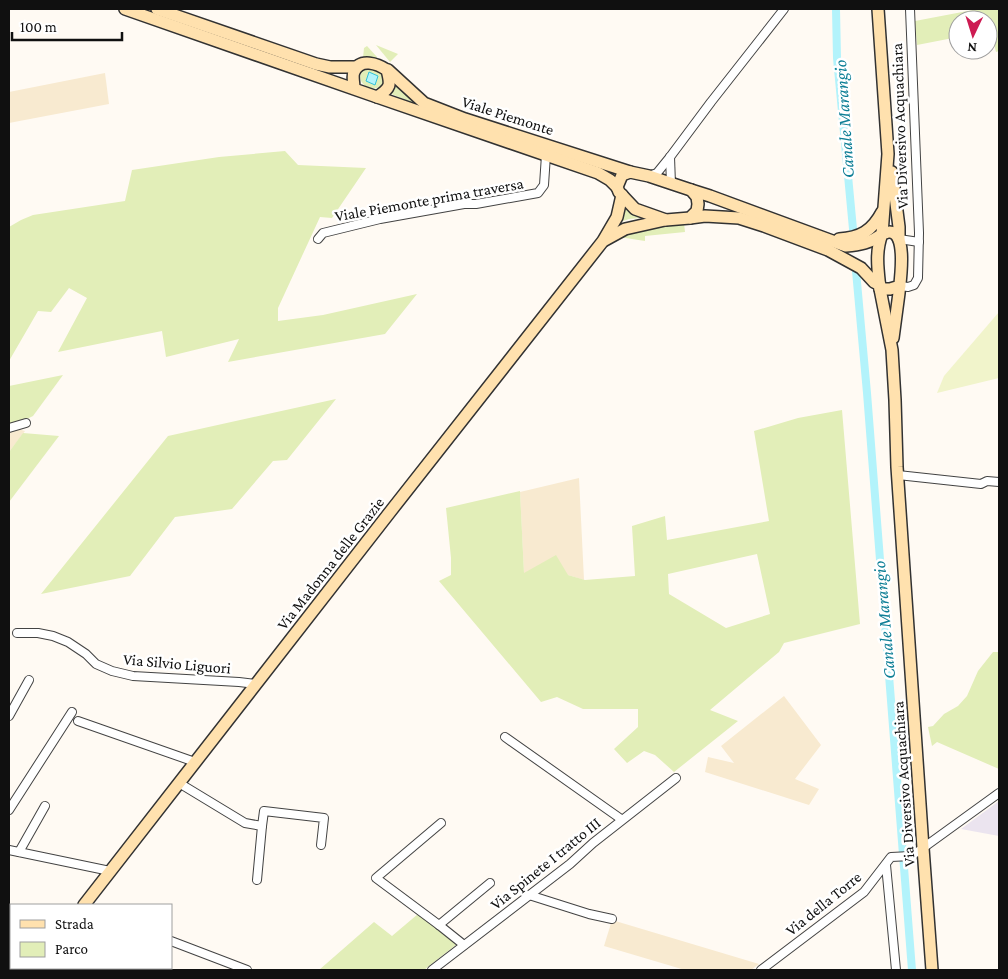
<svg xmlns="http://www.w3.org/2000/svg" width="1008" height="979" viewBox="0 0 1008 979" font-family="'Crimson Pro',serif">
  <style>
    .industrial { fill: #ebe4ef }
    .farmland { fill: #f8ead0 }
    .green { fill: #e2eeb8; fill-rule: evenodd }
    .pitch { fill: #f1f4cb }
    .water { fill: #b3f3fb; stroke: #33c2d9 }
    .lines { fill: none; stroke-linecap: round; stroke-linejoin: round }
    .canal { stroke: #b3f3fb; stroke-width: 8 }
    .street-casing { stroke: #434343; stroke-width: 10 }
    .secondary-casing { stroke: #323232; stroke-width: 14 }
    .street { stroke: #fff; stroke-width: 8 }
    .secondary { stroke: #ffe1ae; stroke-width: 11 }
    .labels { text-anchor: middle; stroke-width: 5; stroke-linejoin: round; paint-order: stroke }
    .street-label { font-size: 16px; fill: #101010; stroke: #fff }
    .water-label { font-size: 18px; font-style: italic; fill: #0e7f96; stroke: #fff }
  </style>
  <rect width="100%" height="100%" fill="#fffaf3"/>
  <polygon class="industrial" points="999,801 999,836 961,829"/>
  <g class="farmland">
    <polygon points="105,73 109,104 9,123 9,92"/>
    <polygon points="18,429 25,431 9,452 9,431"/>
    <polygon points="579,478 584,580 568,575 524,574 520,492"/>
    <polygon points="784,696 821,745 795,779 819,789 809,805 705,772 708,757 734,763 721,746"/>
    <polygon points="612,920 759,964 751,970 685,970 604,946"/>
  </g>
  <g class="green">
    <polygon points="978,9 999,9 999,51 996,52 991,31 988,31 988,20 958,20 958,37 917,45 915,21"/>
    <polygon points="376,45 398,54 390,62"/>
    <polygon points="367,46 377,57 376,59 363,58 364,48"/>
    <path d="M368,68C379,69 384,72 384,83C371,99 348,76 368,68Z"/>
    <polygon points="396,86 417,104 391,94"/>
    <polygon points="285,151 298,165 366,168 332,218 320,217 278,308 278,321 323,315 417,294 385,334 228,362 239,339 166,357 162,331 58,352 87,298 69,288 51,312 38,311 9,361 9,227 21,220 33,215 125,201 132,170 219,157"/>
    <polygon points="624,207 628,207 641,215 640,218 629,219 620,222 624,211"/>
    <polygon points="684,223 685,232 645,236 645,241 619,237 632,230"/>
    <polygon points="63,375 33,416 25,420 9,425 9,386"/>
    <polygon points="336,399 287,460 273,461 232,509 175,517 130,576 41,594 168,436"/>
    <path d="M842,410L860,624L784,643L779,652L710,710L738,721L674,772L655,755L644,751L627,763L614,749L638,727V709H583L557,697L541,702L439,581L451,575V558L446,508L520,491L524,573L556,555L568,575L585,580L635,576L632,526L665,516L667,540L769,521L754,431L798,418ZM757,554L770,614L726,628L669,594L668,574Z"/>
    <polygon points="23,433 59,436 9,502 9,452"/>
    <polygon points="999,650 999,769 937,742 932,746 928,727 933,726 944,714 958,706 967,696 978,671 993,652 998,652"/>
    <polygon points="418,914 457,944 424,970 319,970 374,922 392,936"/>
  </g>
  <polygon class="pitch" points="999,312 999,378 937,393 944,376"/>
  <polygon class="water" points="369,72 378,76 375,85 366,81"/>
  <g class="lines">
    <g class="canal">
      <polyline points="836,9 837,58 853,229"/>
      <polyline points="856,271 867,393 912,970"/>
    </g>
    <g class="street-casing">
      <g id="street">
        <polyline points="670,157 671,184"/>
        <polyline points="649,176 657,173 670,157 711,102 784,9"/>
        <polyline points="318,239 323,233 380,219 464,204 476,204 538,193 544,185 546,155"/>
        <polyline points="899,239 919,242"/>
        <polyline points="900,286 908,287 914,285 918,278 919,233 910,9"/>
        <polyline points="9,428 26,423"/>
        <polyline points="898,475 981,484 987,481 999,482"/>
        <polyline points="17,633 38,633 53,636 68,642 86,654 96,664 112,671 133,676 239,682 256,684"/>
        <polyline points="9,716 29,680"/>
        <polyline points="78,721 195,762"/>
        <polyline points="505,737 621,819"/>
        <polyline points="179,783 245,823 262,826 257,880"/>
        <polyline points="9,810 72,712"/>
        <polyline points="441,823 376,878 439,925 464,945"/>
        <polyline points="262,826 264,811 324,818 321,845"/>
        <polyline points="9,850 110,871"/>
        <polyline points="19,852 45,806"/>
        <polyline points="886,865 896,970"/>
        <polyline points="529,895 589,914 612,919"/>
        <polyline points="439,925 490,883"/>
        <polyline points="171,941 247,970"/>
        <polyline points="432,970 570,864 593,843 676,778"/>
        <polyline points="761,970 864,892 891,857 911,856 923,848 999,793"/>
      </g>
    </g>
    <g class="secondary-casing">
      <g id="secondary">
        <path d="M125,9L377,97C391,88 391,85 387,70C378,64 360,57 354,72C352,76 354,83 354,88"/>
        <polyline points="157,9 316,64 330,67 357,67"/>
        <polyline points="388,70 424,103 465,119 630,172"/>
        <polyline points="377,97 598,173 610,180 617,187"/>
        <polygon points="630,172 649,176 691,190 697,197 698,204 697,211 690,218 666,220 635,209 619,192 617,187 622,175"/>
        <polyline points="892,172 899,227 899,239"/>
        <path d="M691,190L710,196L846,246C859,245 871,243 882,234L888,154L878,9"/>
        <polyline points="690,218 705,216 739,218 764,226 828,250 861,268 874,282 880,285"/>
        <path d="M839,239C860,238 872,231 882,212"/>
        <polyline points="605,240 625,229 665,220"/>
        <polyline points="880,289 892,350 895,400 897,467 923,848 932,970"/>
        <path d="M893,338L899,293C900,282 908,231 889,232C888,232 882,234 882,234C875,252 878,270 880,289H890L900,286"/>
        <polyline points="84,905 390,512 603,241 617,217 622,195"/>
        <polyline points="33,970 35,968"/>
      </g>
    </g>
    <use href="#street" class="street"/>
    <use href="#secondary" class="secondary"/>
  </g>
  <g class="labels">
    <g class="street-label">
      <text transform="translate(508 115) rotate(18)" y="6">Viale Piemonte</text>
      <text transform="translate(899 126) rotate(-92)" y="6">Via Diversivo Acquachiara</text>
      <text transform="translate(429 199) rotate(-10)" y="6">Viale Piemonte prima traversa</text>
      <text transform="translate(330 563) rotate(-52)" y="6">Via Madonna delle Grazie</text>
      <text transform="translate(177 663) rotate(5)" y="6">Via Silvio Liguori</text>
      <text transform="translate(903 784) rotate(-94)" y="6">Via Diversivo Acquachiara</text>
      <text transform="translate(545 863) rotate(-39)" y="6">Via Spinete I tratto III</text>
      <text transform="translate(823 903) rotate(-39)" y="6">Via della Torre</text>
    </g>
    <g class="water-label">
      <text transform="translate(844 119) rotate(-94)" y="6">Canale Marangio</text>
      <text transform="translate(884 620) rotate(-95)" y="6">Canale Marangio</text>
    </g>
  </g>
  <rect width="1008" height="979" fill="none" stroke="#101010" stroke-width="20"/>
  <rect x="10" y="904" width="162" height="65" fill="#ffffff" stroke="#9f9f9f"/>
  <rect x="20" y="920" width="25" height="8" fill="#ffe1ae" stroke="#9f9f9f"/>
  <text x="55" y="929" font-size="15" fill="#101010">Strada</text>
  <rect x="20" y="942" width="25" height="15" fill="#e2eeb8" stroke="#9f9f9f"/>
  <text x="55" y="954" font-size="15" fill="#101010">Parco</text>
  <g transform="translate(973 35) rotate(184)"><circle r="24" fill="#ffffff" stroke="#9f9f9f"/>
  <path d="M0-4L9 19L0 12L-9 19Z" fill="#cd1b52"/>
  <text y="-8" font-size="14" font-weight="bold" text-anchor="middle" fill="#101010">N</text>
  </g>
  <path d="M12 32v8h110v-8" fill="none" stroke="#101010" stroke-width="2.5"/>
  <text x="20" y="32" font-size="15" fill="#101010" stroke="#ffffff" stroke-width="4" paint-order="stroke">100 m</text>
</svg>
